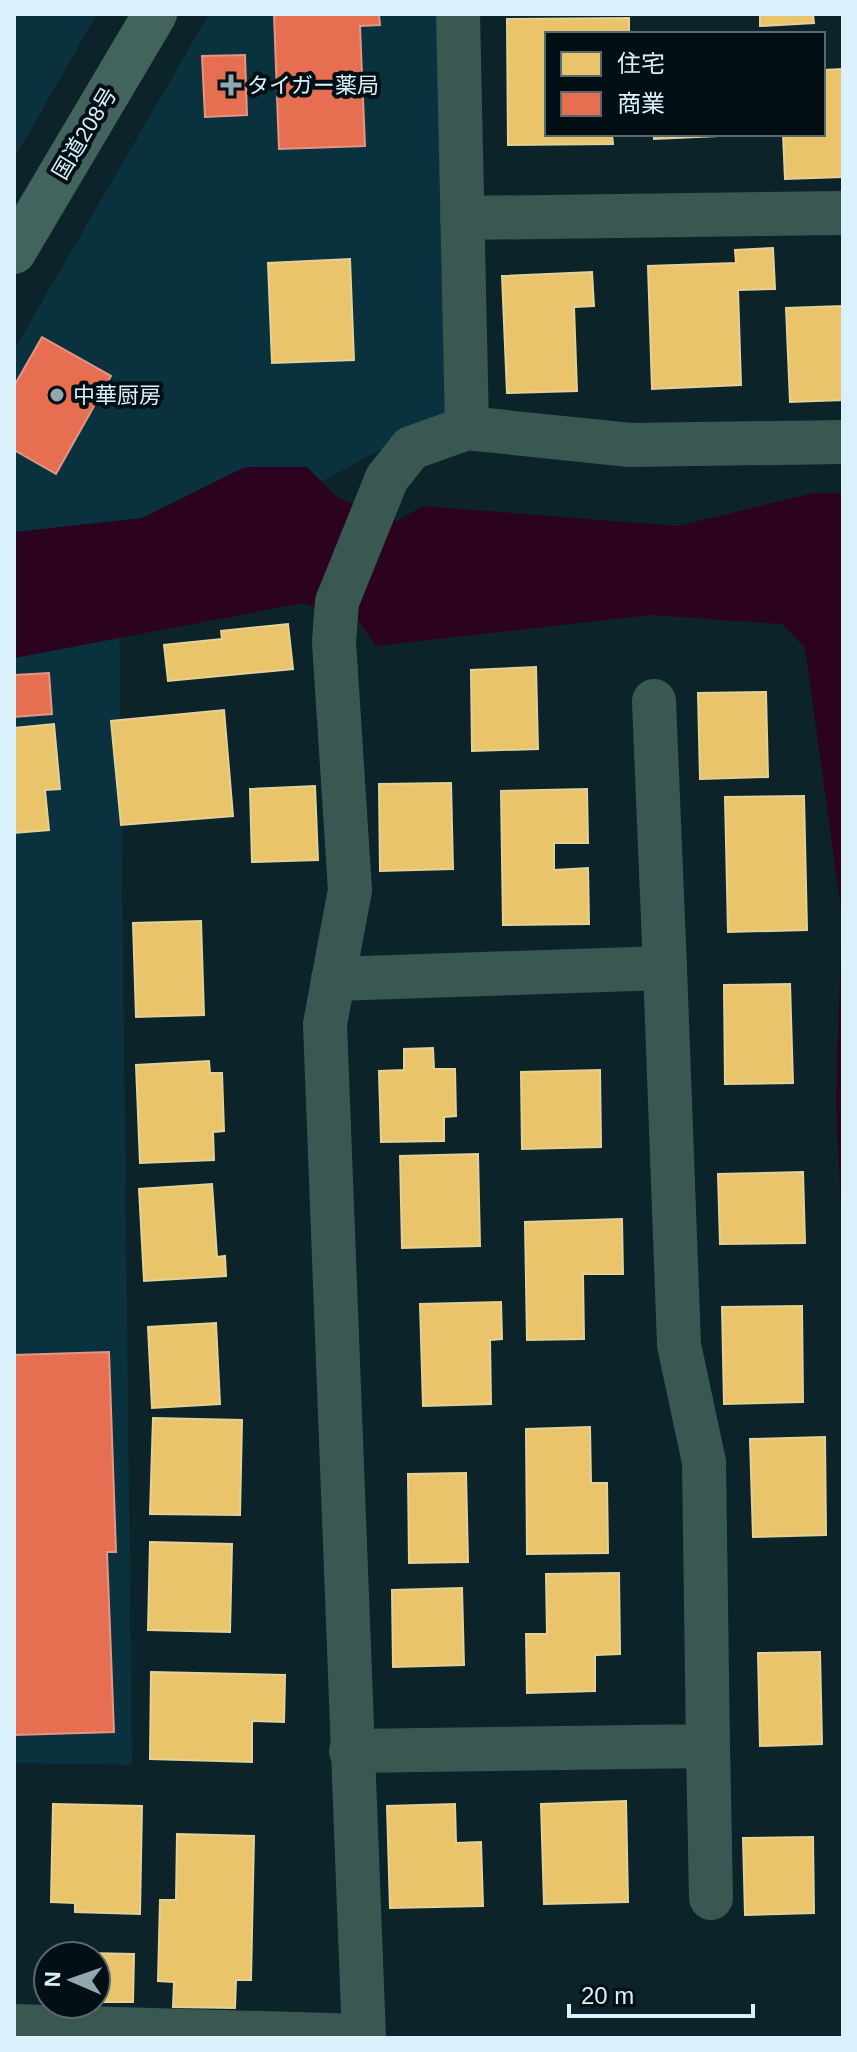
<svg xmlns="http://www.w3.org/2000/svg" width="857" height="2052" viewBox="0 0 857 2052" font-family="Helvetica,'Noto Sans JP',sans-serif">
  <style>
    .built { fill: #0a313e }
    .water { fill: #2b031f }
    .homes { fill: #e9c46a; stroke: #e4d195; stroke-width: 2 }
    .shops { fill: #e76f51; stroke: #e39684; stroke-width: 2 }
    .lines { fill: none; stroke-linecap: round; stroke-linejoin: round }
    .minor { stroke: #3a5852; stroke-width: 44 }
    .highway { stroke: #43645d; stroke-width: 44 }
    .poi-dot { fill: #92a8b1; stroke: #021016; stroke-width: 3 }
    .labels { text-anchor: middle; stroke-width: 8; stroke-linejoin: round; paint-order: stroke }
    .poi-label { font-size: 22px; fill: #daf0fa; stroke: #021016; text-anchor: start }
    .street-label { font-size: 22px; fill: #daf0fa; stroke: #021016 }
  </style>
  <rect width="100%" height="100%" fill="#0d232a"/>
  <g class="built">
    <polygon points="14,14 97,14 14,159"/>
    <polygon points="209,14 442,14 449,413 119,590 132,1765 14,1763 14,350"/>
  </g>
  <polygon class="water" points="245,467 307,467 337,497 397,521 423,506 678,526 814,493 843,493 843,1255 836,1099 842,916 805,648 782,624 650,615 376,646 359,622 303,603 14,658 14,532 142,518"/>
  <g class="homes">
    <polygon points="760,14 813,14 814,23 760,26"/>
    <polygon points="629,18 629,34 547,34 547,134 612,134 613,144 508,145 507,19"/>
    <polygon points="843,69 843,177 785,179 783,134 823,134 823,70"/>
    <polygon points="654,134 718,134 718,136 654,139"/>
    <polygon points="773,248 775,289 738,290 741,385 652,389 648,266 736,263 735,250"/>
    <polygon points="350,259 354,360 272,363 268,263"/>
    <polygon points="592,272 594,306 574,307 577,391 507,393 502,276"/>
    <polygon points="843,306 843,400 790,402 786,308"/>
    <polygon points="288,624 293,669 168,681 164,645 222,639 221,631"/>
    <polygon points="536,667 538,749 472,751 471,670"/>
    <polygon points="766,692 768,777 700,779 698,693"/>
    <polygon points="224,710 233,816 121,825 111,721"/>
    <polygon points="54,724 60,789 45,790 49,830 14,833 14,728"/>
    <polygon points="451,783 453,869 380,871 379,784"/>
    <polygon points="315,786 318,860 252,862 250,789"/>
    <polygon points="587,789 588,843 554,843 554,870 588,868 589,924 503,925 501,791"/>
    <polygon points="804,796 807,930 728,932 725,797"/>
    <polygon points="201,921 204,1015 136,1017 133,923"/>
    <polygon points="790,984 793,1083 725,1084 724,985"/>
    <polygon points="433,1048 434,1069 455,1069 456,1116 444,1117 444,1141 381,1142 379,1071 404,1070 404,1049"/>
    <polygon points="209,1061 210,1073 222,1073 224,1131 213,1132 214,1160 140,1163 136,1065"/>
    <polygon points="600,1070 601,1147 522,1149 521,1072"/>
    <polygon points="478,1154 480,1246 402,1248 400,1156"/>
    <polygon points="803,1172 805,1243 720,1244 718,1174"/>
    <polygon points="212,1184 217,1257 225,1256 226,1276 144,1281 139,1189"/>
    <polygon points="622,1219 623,1274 583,1274 584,1339 527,1340 525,1222"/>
    <polygon points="501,1302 502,1339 490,1340 491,1404 423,1406 420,1304"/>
    <polygon points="802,1306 803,1402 724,1404 722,1307"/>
    <polygon points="216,1323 220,1404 152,1408 148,1327"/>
    <polygon points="153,1418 242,1420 240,1515 150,1514"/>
    <polygon points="590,1427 591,1483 607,1483 608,1553 527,1554 526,1429"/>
    <polygon points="825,1437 826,1535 753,1537 750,1439"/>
    <polygon points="466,1473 468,1562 409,1563 408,1474"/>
    <polygon points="150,1542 232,1544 230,1632 148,1630"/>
    <polygon points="619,1573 620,1654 595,1655 595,1691 527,1693 526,1634 547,1634 546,1574"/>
    <polygon points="462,1588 464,1665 393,1667 392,1590"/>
    <polygon points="820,1652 822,1744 760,1746 758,1653"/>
    <polygon points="151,1672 285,1675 284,1722 252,1721 252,1762 150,1759"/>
    <polygon points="626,1801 628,1902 544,1904 541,1804"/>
    <polygon points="53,1804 142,1806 140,1914 75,1912 75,1903 51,1902"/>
    <polygon points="455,1804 456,1843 481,1842 483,1906 390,1908 387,1806"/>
    <polygon points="177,1834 254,1836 251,1980 236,1980 235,2008 173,2007 174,1982 158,1981 160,1900 176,1900"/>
    <polygon points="813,1837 814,1913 745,1915 743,1838"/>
    <polygon points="87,1953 134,1954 133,2002 96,2002 96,1956 87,1956"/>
  </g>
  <g class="shops">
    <polygon points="274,14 379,14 380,25 360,26 365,146 279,149"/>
    <polygon points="245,55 247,115 205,117 202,56"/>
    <polygon points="42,337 111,376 56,474 14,450 14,386"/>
    <polygon points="49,673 52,714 14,717 14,675"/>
    <polygon points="109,1352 116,1552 107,1552 114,1732 15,1735 14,1355"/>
  </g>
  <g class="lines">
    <g class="minor">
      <polyline points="458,14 467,428"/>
      <polyline points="462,218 843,213"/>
      <polyline points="654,701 665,968"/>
      <polyline points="333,979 665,968 679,1345 704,1462 708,1746 351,1751"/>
      <polyline points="708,1746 711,1898"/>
      <polyline points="14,2026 364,2036"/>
      <polyline points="364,2038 325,1024 350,890 334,642 337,602 387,478 411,448 467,428 630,445 843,442"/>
    </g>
    <polyline class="highway" points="14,252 155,14"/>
  </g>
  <g class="poi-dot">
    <path d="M227 73h8v8h8v8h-8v8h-8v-8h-8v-8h8z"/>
    <circle cx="57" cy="395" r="8"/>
  </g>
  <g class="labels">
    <g class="poi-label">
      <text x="247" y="93">タイガー薬局</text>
      <text x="73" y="403">中華厨房</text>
    </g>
    <g class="street-label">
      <text transform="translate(84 133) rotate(-59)" y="8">国道208号</text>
    </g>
  </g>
  <rect width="857" height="2052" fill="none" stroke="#daf0fa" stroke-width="32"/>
  <rect x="545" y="32" width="280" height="104" fill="#021016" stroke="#586a71" stroke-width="2"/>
  <rect x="561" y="52" width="40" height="24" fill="#e9c46a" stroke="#586a71" stroke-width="2"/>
  <text x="617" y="72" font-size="24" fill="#daf0fa">住宅</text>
  <rect x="561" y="92" width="40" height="24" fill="#e76f51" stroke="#586a71" stroke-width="2"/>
  <text x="617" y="112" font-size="24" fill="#daf0fa">商業</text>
  <g transform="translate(72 1980) rotate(272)"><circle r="38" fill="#021016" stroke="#586a71" stroke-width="2"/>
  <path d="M0-6L14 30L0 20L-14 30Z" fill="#92a8b1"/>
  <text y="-12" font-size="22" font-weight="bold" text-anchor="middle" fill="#daf0fa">N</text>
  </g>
  <path d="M569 2004v12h184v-12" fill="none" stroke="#daf0fa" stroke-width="4"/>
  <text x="581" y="2004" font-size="24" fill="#daf0fa" stroke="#021016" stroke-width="6" paint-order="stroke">20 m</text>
</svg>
